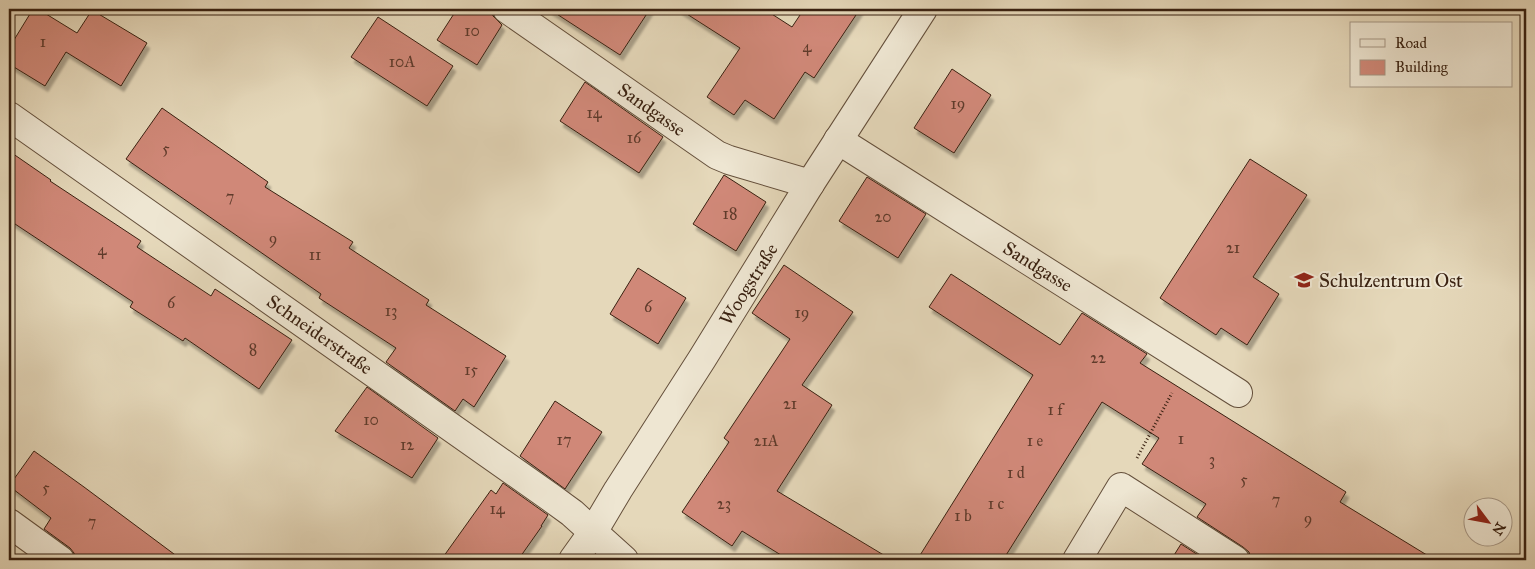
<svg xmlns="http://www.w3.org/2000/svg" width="1535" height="569" viewBox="0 0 1535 569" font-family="'IM FELL Great Primer',serif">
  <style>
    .building { fill: #d08878; stroke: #392111; filter: url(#shadow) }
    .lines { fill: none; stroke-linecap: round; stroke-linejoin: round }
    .minor-casing { stroke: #644f3b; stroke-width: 30 }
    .path { stroke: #392111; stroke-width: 3; stroke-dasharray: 1 2.5; stroke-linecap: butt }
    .minor { stroke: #eee6d2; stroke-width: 28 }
    .labels { text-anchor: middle; stroke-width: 4; stroke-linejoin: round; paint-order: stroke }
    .number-label { font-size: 16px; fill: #5f3b2b }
    .street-label { font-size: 19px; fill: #392111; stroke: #eee6d2 }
    .poi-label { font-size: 19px; fill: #392111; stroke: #eee6d2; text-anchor: start }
  </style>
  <defs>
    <filter id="shadow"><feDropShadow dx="3" dy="5.5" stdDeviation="1" flood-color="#0004"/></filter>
  </defs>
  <rect width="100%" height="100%" fill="#e5d8ba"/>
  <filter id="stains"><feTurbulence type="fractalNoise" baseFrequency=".004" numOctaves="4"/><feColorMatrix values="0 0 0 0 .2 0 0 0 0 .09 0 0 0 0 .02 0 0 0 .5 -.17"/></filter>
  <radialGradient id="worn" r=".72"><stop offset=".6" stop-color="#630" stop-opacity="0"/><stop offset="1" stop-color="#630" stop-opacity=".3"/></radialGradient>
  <g class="building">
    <polygon points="33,9 38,9 77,33 92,10 147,43 121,86 66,52 45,86 9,64 9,48"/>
    <polygon points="457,9 492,9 493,16 502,25 477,65 437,40"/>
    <polygon points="549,9 650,9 620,55"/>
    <polygon points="679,9 764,9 792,27 804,9 860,9 814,78 805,72 774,119 745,100 734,115 707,97 740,48"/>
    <polygon points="378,17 453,66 427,106 351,57"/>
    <polygon points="952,69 991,95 954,153 914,128"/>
    <polygon points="585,82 663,137 639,173 560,121"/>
    <polygon points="162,108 268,182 265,187 353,242 349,248 429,300 426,305 506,356 474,407 463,399 455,411 386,362 396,348 319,298 321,294 126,159"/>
    <polygon points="9,151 51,180 50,181 141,241 137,247 211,296 215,289 292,340 259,389 185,338 183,341 130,307 133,302 9,220"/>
    <polygon points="1250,159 1307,195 1253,277 1279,294 1247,345 1221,328 1216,335 1160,298"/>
    <polygon points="724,175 766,202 736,251 693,224"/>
    <polygon points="867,177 926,214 898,258 839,221"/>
    <polygon points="784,265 853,312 802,385 832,405 777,491 892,560 789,560 742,531 732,546 682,512 729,442 724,438 790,339 752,313"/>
    <polygon points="638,268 686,298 658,344 610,314"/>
    <polygon points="951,274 1060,345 1082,313 1147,354 1140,363 1346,492 1340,502 1435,560 1251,560 1249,552 1243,547 1197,517 1206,504 1142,464 1159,438 1102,402 1003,560 917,560 1033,375 929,307"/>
    <polygon points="367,387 438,438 412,478 335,431"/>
    <polygon points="555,401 602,432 565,489 520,456"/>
    <polygon points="34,451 84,487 182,560 75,560 74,553 70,548 44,529 51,518 9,486"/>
    <polygon points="503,483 548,515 541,526 542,526 518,560 441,560 491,490 496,494"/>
    <polygon points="1181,544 1206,560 1171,560"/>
  </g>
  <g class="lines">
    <g class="minor-casing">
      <g id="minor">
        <polyline points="507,9 717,155 729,160 810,184"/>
        <polyline points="9,116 550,497 572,513 624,560"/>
        <polyline points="838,140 1238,393"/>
        <polyline points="9,523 60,560"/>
        <polyline points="573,560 593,532 618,490 702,359 810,184 923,9"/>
        <polyline points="1077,560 1121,487 1235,560"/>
      </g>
    </g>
    <polyline class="path" points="1137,458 1172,393"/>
    <use href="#minor" class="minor"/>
  </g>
  <defs>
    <g id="school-bare" transform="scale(1.5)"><path d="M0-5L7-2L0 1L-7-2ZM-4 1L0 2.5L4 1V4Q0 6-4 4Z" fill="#8f2418" stroke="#eee6d2" stroke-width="2.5" paint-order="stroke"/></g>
  </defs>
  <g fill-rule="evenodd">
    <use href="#school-bare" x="1304" y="280"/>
  </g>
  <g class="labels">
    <g class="number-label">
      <text x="472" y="36">10</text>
      <text x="43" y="47">1</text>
      <text x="807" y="52">4</text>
      <text x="402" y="67">10A</text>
      <text x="958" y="109">19</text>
      <text x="594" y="118">14</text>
      <text x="634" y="143">16</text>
      <text x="166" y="154">5</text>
      <text x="230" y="202">7</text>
      <text x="730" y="219">18</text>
      <text x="883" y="222">20</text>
      <text x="273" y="244">9</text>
      <text x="1233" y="253">21</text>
      <text x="102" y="255">4</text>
      <text x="315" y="260">11</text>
      <text x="171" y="308">6</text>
      <text x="648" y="312">6</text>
      <text x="391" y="316">13</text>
      <text x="802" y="318">19</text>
      <text x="253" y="355">8</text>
      <text x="1098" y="363">22</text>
      <text x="471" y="375">15</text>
      <text x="790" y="409">21</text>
      <text x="1055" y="415">1 f</text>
      <text x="371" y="425">10</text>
      <text x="1181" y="444">1</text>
      <text x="564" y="445">17</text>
      <text x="766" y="446">21A</text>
      <text x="1035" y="446">1 e</text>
      <text x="407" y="450">12</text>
      <text x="1212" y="465">3</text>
      <text x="1016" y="478">1 d</text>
      <text x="1244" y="485">5</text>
      <text x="46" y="493">5</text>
      <text x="1276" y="505">7</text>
      <text x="724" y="509">23</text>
      <text x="996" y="509">1 c</text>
      <text x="497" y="514">14</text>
      <text x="963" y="521">1 b</text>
      <text x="1308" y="524">9</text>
      <text x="92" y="527">7</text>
    </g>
    <g class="street-label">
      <text transform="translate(652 109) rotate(35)" y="7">Sandgasse</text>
      <text transform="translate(1038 266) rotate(32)" y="7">Sandgasse</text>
      <text transform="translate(748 284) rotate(-58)" y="7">Woogstraße</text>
      <text transform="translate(320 334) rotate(35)" y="7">Schneiderstraße</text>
    </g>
    <g class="poi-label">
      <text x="1319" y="287">Schulzentrum Ost</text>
    </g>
  </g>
  <rect width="1535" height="569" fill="none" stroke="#e5d8ba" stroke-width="30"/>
  <rect x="10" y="10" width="1515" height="549" fill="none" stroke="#392111" stroke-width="2.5"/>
  <rect x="15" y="15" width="1505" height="539" fill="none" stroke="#392111"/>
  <rect x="1350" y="22" width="162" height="65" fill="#eee6d2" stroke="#a69785"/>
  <rect x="1360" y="39" width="25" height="8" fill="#eee6d2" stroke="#a69785"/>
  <text x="1395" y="48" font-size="15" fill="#392111">Road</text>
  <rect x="1360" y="60" width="25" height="15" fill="#d08878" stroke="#a69785"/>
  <text x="1395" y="72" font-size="15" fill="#392111">Building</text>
  <g transform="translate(1488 522) rotate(122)"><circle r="24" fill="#eee6d2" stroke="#a69785"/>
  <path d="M0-4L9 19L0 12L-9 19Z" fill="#8f2418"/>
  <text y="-8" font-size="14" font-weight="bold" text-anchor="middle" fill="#392111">N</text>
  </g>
  <rect width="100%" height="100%" filter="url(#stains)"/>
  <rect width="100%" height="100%" fill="url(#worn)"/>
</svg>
